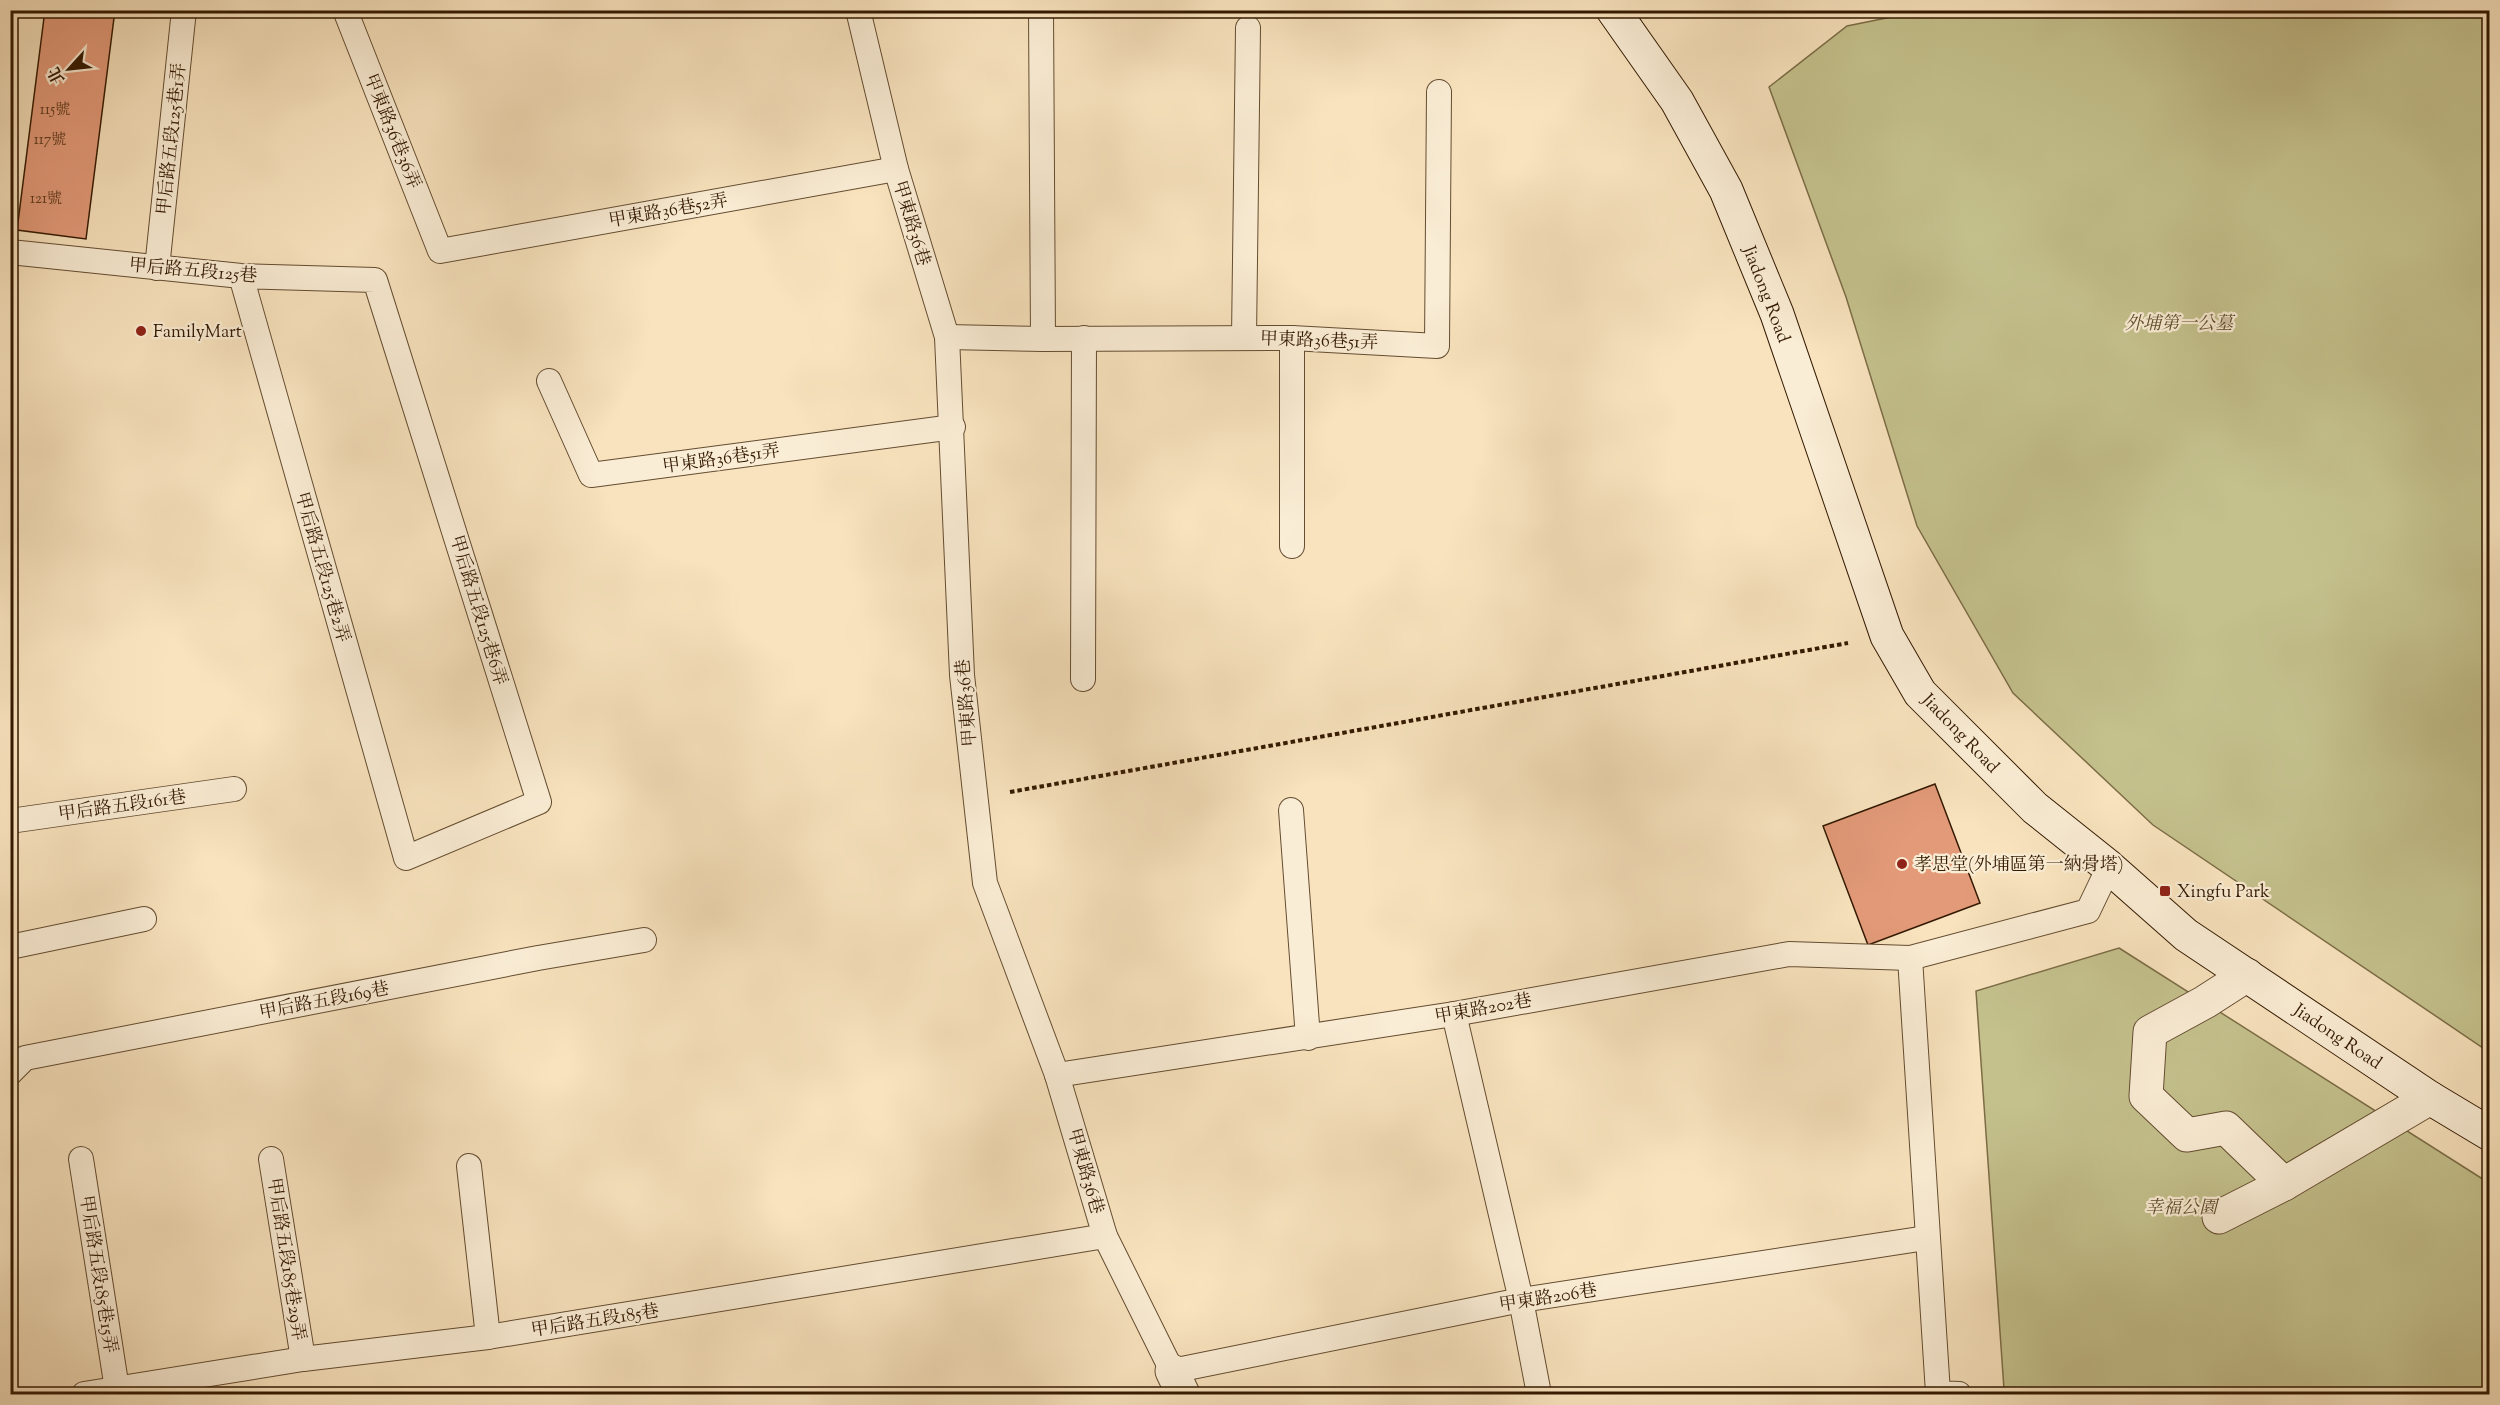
<svg xmlns="http://www.w3.org/2000/svg" width="2500" height="1405" viewBox="0 0 2500 1405" font-family="'Sorts Mill Goudy','Noto Serif TC',serif">
  <style>
    .green { fill: #c4c18d; stroke: #7c6d46; stroke-width: 1.5 }
    .building { fill: #e39a79; stroke: #331900; stroke-width: 1.5 }
    .lines { fill: none; stroke-linecap: round; stroke-linejoin: round }
    .lane-casing { stroke: #644c30; stroke-width: 26 }
    .street-casing { stroke: #644c30; stroke-width: 35 }
    .secondary-casing { stroke: #331900; stroke-width: 35 }
    .path { stroke: #331900; stroke-width: 4; stroke-dasharray: 4.5 3; stroke-linecap: butt }
    .lane { stroke: #faedd5; stroke-width: 24 }
    .street { stroke: #faedd5; stroke-width: 33 }
    .secondary { stroke: #faedd5; stroke-width: 33 }
    .poi-dot { fill: #8f2418; stroke: #faedd5; stroke-width: 2 }
    .labels { text-anchor: middle; stroke-width: 4.5; stroke-linejoin: round; paint-order: stroke }
    .number-label { font-size: 15px; fill: #5f391e }
    .street-label { font-size: 18px; fill: #331900; stroke: #faedd5 }
    .park-label { font-size: 18px; font-style: italic; fill: #5e4b2a; stroke: #faedd5 }
    .poi-label { font-size: 18px; fill: #331900; stroke: #faedd5; text-anchor: start }
  </style>
  <rect width="100%" height="100%" fill="#f8e3be"/>
  <filter id="stains"><feTurbulence type="fractalNoise" baseFrequency=".00333" numOctaves="4"/><feColorMatrix values="0 0 0 0 .2 0 0 0 0 .09 0 0 0 0 .02 0 0 0 .5 -.17"/></filter>
  <radialGradient id="worn" r=".72"><stop offset=".6" stop-color="#630" stop-opacity="0"/><stop offset="1" stop-color="#630" stop-opacity=".3"/></radialGradient>
  <g class="green">
    <polygon points="1926,10 2489,11 2489,1052 2153,825 2013,693 1917,526 1846,297 1769,87 1847,26"/>
    <polygon points="2119,948 2489,1183 2489,1394 2079,1394 2004,1389 1976,991"/>
  </g>
  <g class="building">
    <polygon points="45,10 115,10 86,239 17,230"/>
    <polygon points="1935,784 1980,903 1868,945 1823,826"/>
  </g>
  <g class="lines">
    <g class="lane-casing">
      <g id="lane">
        <polyline points="345,10 440,251 896,169"/>
        <polyline points="858,10 896,169 947,337 962,675 985,883 1057,1075 1105,1236 1172,1371 1521,1300 1926,1238"/>
        <polyline points="1041,10 1043,339"/>
        <polyline points="10,252 241,276 375,280 539,802 406,858 241,276"/>
        <polyline points="157,268 184,10"/>
        <polyline points="947,337 1043,339 1292,338 1437,346 1439,92"/>
        <polyline points="1244,338 1248,28"/>
        <polyline points="549,381 591,475 953,427"/>
        <polyline points="1292,546 1292,338"/>
        <polyline points="1083,679 1084,338"/>
        <polyline points="1291,810 1308,1038"/>
        <polyline points="10,821 234,789"/>
        <polyline points="10,947 144,919"/>
        <polyline points="1454,1014 1521,1300 1539,1394"/>
        <polyline points="10,1073 25,1058 538,958 644,940"/>
        <polyline points="1057,1075 1454,1014 1789,954 1910,958"/>
        <polyline points="81,1159 117,1389"/>
        <polyline points="271,1159 303,1359"/>
        <polyline points="469,1166 488,1337"/>
        <polyline points="84,1394 303,1359 488,1337 1105,1236"/>
        <polyline points="1959,1394 1938,1393 1910,958 2088,911 2109,867"/>
      </g>
    </g>
    <g class="street-casing">
      <g id="street">
        <polyline points="2247,975 2205,1002 2150,1032 2146,1096 2187,1135 2226,1128 2284,1184"/>
        <polyline points="2219,1217 2284,1184 2430,1098"/>
        <polyline points="1172,1371 1183,1394"/>
      </g>
    </g>
    <g class="secondary-casing">
      <polyline id="secondary" points="1613,10 1677,101 1726,190 1777,314 1887,636 1920,693 2035,808 2109,867 2186,935 2430,1098 2490,1134"/>
    </g>
    <polyline class="path" points="1010,792 1848,643"/>
    <use href="#lane" class="lane"/>
    <use href="#street" class="street"/>
    <use href="#secondary" class="secondary"/>
  </g>
  <g class="poi-dot">
    <circle cx="141" cy="331" r="6"/>
    <circle cx="1902" cy="864" r="6"/>
    <rect x="2159" y="885" width="12" height="12" rx="3"/>
  </g>
  <g class="labels">
    <g class="number-label">
      <text x="55" y="114">115號</text>
      <text x="50" y="144">117號</text>
      <text x="46" y="203">121號</text>
    </g>
    <g class="street-label">
      <text transform="translate(393 131) rotate(68)" y="6">甲東路36巷36弄</text>
      <text transform="translate(171 139) rotate(-84)" y="6">甲后路五段125巷1弄</text>
      <text transform="translate(668 210) rotate(-10)" y="6">甲東路36巷52弄</text>
      <text transform="translate(912 223) rotate(73)" y="6">甲東路36巷</text>
      <text transform="translate(193 270) rotate(5)" y="6">甲后路五段125巷</text>
      <text transform="translate(1767 294) rotate(69)" y="6">Jiadong Road</text>
      <text transform="translate(1319 340) rotate(2)" y="6">甲東路36巷51弄</text>
      <text transform="translate(721 458) rotate(-8)" y="6">甲東路36巷51弄</text>
      <text transform="translate(323 567) rotate(74)" y="6">甲后路五段125巷2弄</text>
      <text transform="translate(479 610) rotate(73)" y="6">甲后路五段125巷6弄</text>
      <text transform="translate(966 703) rotate(-95)" y="6">甲東路36巷</text>
      <text transform="translate(1961 733) rotate(46)" y="6">Jiadong Road</text>
      <text transform="translate(122 805) rotate(-8)" y="6">甲后路五段161巷</text>
      <text transform="translate(324 1000) rotate(-11)" y="6">甲后路五段169巷</text>
      <text transform="translate(1483 1008) rotate(-10)" y="6">甲東路202巷</text>
      <text transform="translate(2338 1036) rotate(34)" y="6">Jiadong Road</text>
      <text transform="translate(1086 1171) rotate(74)" y="6">甲東路36巷</text>
      <text transform="translate(287 1259) rotate(81)" y="6">甲后路五段185巷29弄</text>
      <text transform="translate(99 1274) rotate(81)" y="6">甲后路五段185巷15弄</text>
      <text transform="translate(1548 1297) rotate(-9)" y="6">甲東路206巷</text>
      <text transform="translate(595 1320) rotate(-9)" y="6">甲后路五段185巷</text>
    </g>
    <g class="park-label">
      <text x="2179" y="329">外埔第一公墓</text>
      <text x="2181" y="1213">幸福公園</text>
    </g>
    <g class="poi-label">
      <text x="153" y="337">FamilyMart</text>
      <text x="1914" y="870">孝思堂(外埔區第一納骨塔)</text>
      <text x="2177" y="897">Xingfu Park</text>
    </g>
  </g>
  <rect width="2500" height="1405" fill="none" stroke="#f8e3be" stroke-width="36"/>
  <rect x="12" y="12" width="2476" height="1381" fill="none" stroke="#331900" stroke-width="3"/>
  <rect x="18" y="18" width="2464" height="1369" fill="none" stroke="#331900" stroke-width="1.5"/>
  <g transform="translate(69 69) rotate(243)" stroke="#faedd5" stroke-width="4.5" paint-order="stroke">
  <path d="M0-4.5L10 22L0 15L-10 22Z" fill="#331900"/>
  <text y="-9" font-size="16" font-weight="bold" text-anchor="middle" fill="#331900">北</text>
  </g>
  <rect width="100%" height="100%" filter="url(#stains)"/>
  <rect width="100%" height="100%" fill="url(#worn)"/>
</svg>
